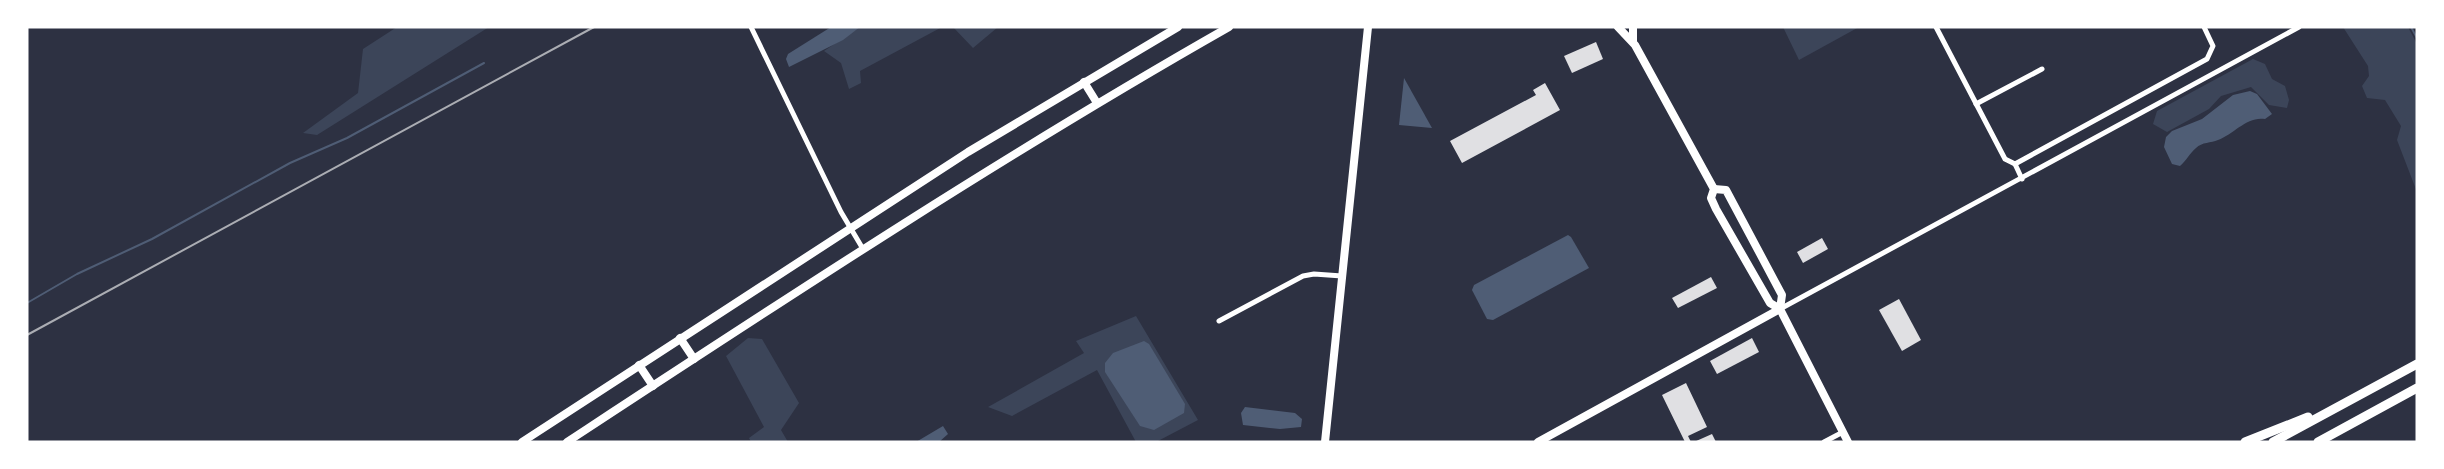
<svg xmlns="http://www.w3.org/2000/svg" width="2444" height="469" viewBox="0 0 2444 469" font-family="Figtree,sans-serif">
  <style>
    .green { fill: #3c4559 }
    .water { fill: #4f5d75 }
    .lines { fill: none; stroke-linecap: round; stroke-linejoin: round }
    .stream { stroke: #4f5d75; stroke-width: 2 }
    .building { fill: #e0e0e3 }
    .minor { stroke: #fff; stroke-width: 5 }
    .primary { stroke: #fff; stroke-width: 8 }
    .motorway { stroke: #fff; stroke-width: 9 }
    .rail { stroke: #abadb3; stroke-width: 2 }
  </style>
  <rect width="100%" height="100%" fill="#2d3142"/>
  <g class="green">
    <polygon points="397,27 489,27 317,135 303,133 358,93 363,49"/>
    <polygon points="860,27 942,27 860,71 861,83 849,89 841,63 824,51"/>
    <polygon points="953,27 998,27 973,48"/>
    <polygon points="1783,27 1859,27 1799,60"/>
    <polygon points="2343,27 2408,27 2417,44 2417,192 2397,140 2401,126 2385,100 2367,98 2362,86 2369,76 2368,66"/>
    <polygon points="2253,59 2265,64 2272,79 2285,86 2289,100 2287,108 2269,105 2251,87 2221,96 2209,109 2167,132 2153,124 2157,111"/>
    <polygon points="1136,316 1198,420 1156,442 1136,442 1097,370 1012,416 988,407 1084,353 1076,341"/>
    <polygon points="748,338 762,339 799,403 781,430 788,442 751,442 749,438 764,427 726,356"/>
  </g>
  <g class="water">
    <polygon points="831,27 860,27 843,40 789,67 786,59 788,54"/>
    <polygon points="1404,78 1432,128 1399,125"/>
    <path d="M2250,91L2257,94L2272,114L2265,119C2247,116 2234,134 2218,140C2211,143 2202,142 2196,148C2190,153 2186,161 2180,166L2172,164L2164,147L2166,137L2172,131L2202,119L2233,95Z"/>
    <polygon points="1568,235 1571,237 1589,268 1493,320 1487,319 1472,290 1474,285"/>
    <polygon points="1144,341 1149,344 1185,404 1184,413 1154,430 1140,426 1105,372 1105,363 1113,353"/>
    <polygon points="1245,407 1295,413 1302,419 1301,427 1280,429 1243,425 1241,413"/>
    <polygon points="943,426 948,434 939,442 916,442"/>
  </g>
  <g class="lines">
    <g class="stream">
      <polyline points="2411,27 2417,38"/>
      <polyline points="27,303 77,274 152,239 290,163 347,138 484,63"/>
    </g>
  </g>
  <g class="building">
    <polygon points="1596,42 1603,59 1572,73 1564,56"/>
    <polygon points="1545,83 1560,110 1462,163 1450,141 1536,95 1533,90"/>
    <polygon points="1822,238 1828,249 1803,263 1797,252"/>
    <polygon points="1711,277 1717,288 1678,308 1672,298"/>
    <polygon points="1899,299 1921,340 1902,351 1879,310"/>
    <polygon points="1752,338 1759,352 1717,374 1710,361"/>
    <polygon points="1686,383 1707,427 1688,436 1691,442 1685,442 1662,395"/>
    <polygon points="1712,434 1716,442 1694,442"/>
  </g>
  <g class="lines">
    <g class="minor">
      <polyline points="751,27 841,212 863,249"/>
      <polyline points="1936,27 2005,159 2015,164 2022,179"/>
      <polyline points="1976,104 2042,69"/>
      <polyline points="2015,164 2207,59 2213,46 2204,27"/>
      <polyline points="1780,309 2299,27"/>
      <polyline points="1219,321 1303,276 1314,274 1342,276"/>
      <polyline points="1824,442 1843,432"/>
    </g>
    <g class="primary">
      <polyline points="1618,27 1635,45 1714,189 1711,198 1716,209 1770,303 1780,309 1848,442"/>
      <polyline points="1633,27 1633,41"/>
      <polyline points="1084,82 1097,103"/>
      <polyline points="1714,189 1726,190 1782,295 1780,309"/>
      <polyline points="680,338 694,359"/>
      <polyline points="639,365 653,386"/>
      <polyline points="522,442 968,152 1178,27"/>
      <path d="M567,442C785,299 1002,156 1229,27"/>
      <polyline points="1325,442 1368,27"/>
      <polyline points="1538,442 1780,309"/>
    </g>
    <g class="motorway">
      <polyline points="2245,442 2308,417"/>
      <polyline points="2273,442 2417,364"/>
      <polyline points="2318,442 2417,388"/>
    </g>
    <polyline class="rail" points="27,335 594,27"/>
  </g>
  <rect width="2444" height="469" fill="none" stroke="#ffffff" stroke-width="57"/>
</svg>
